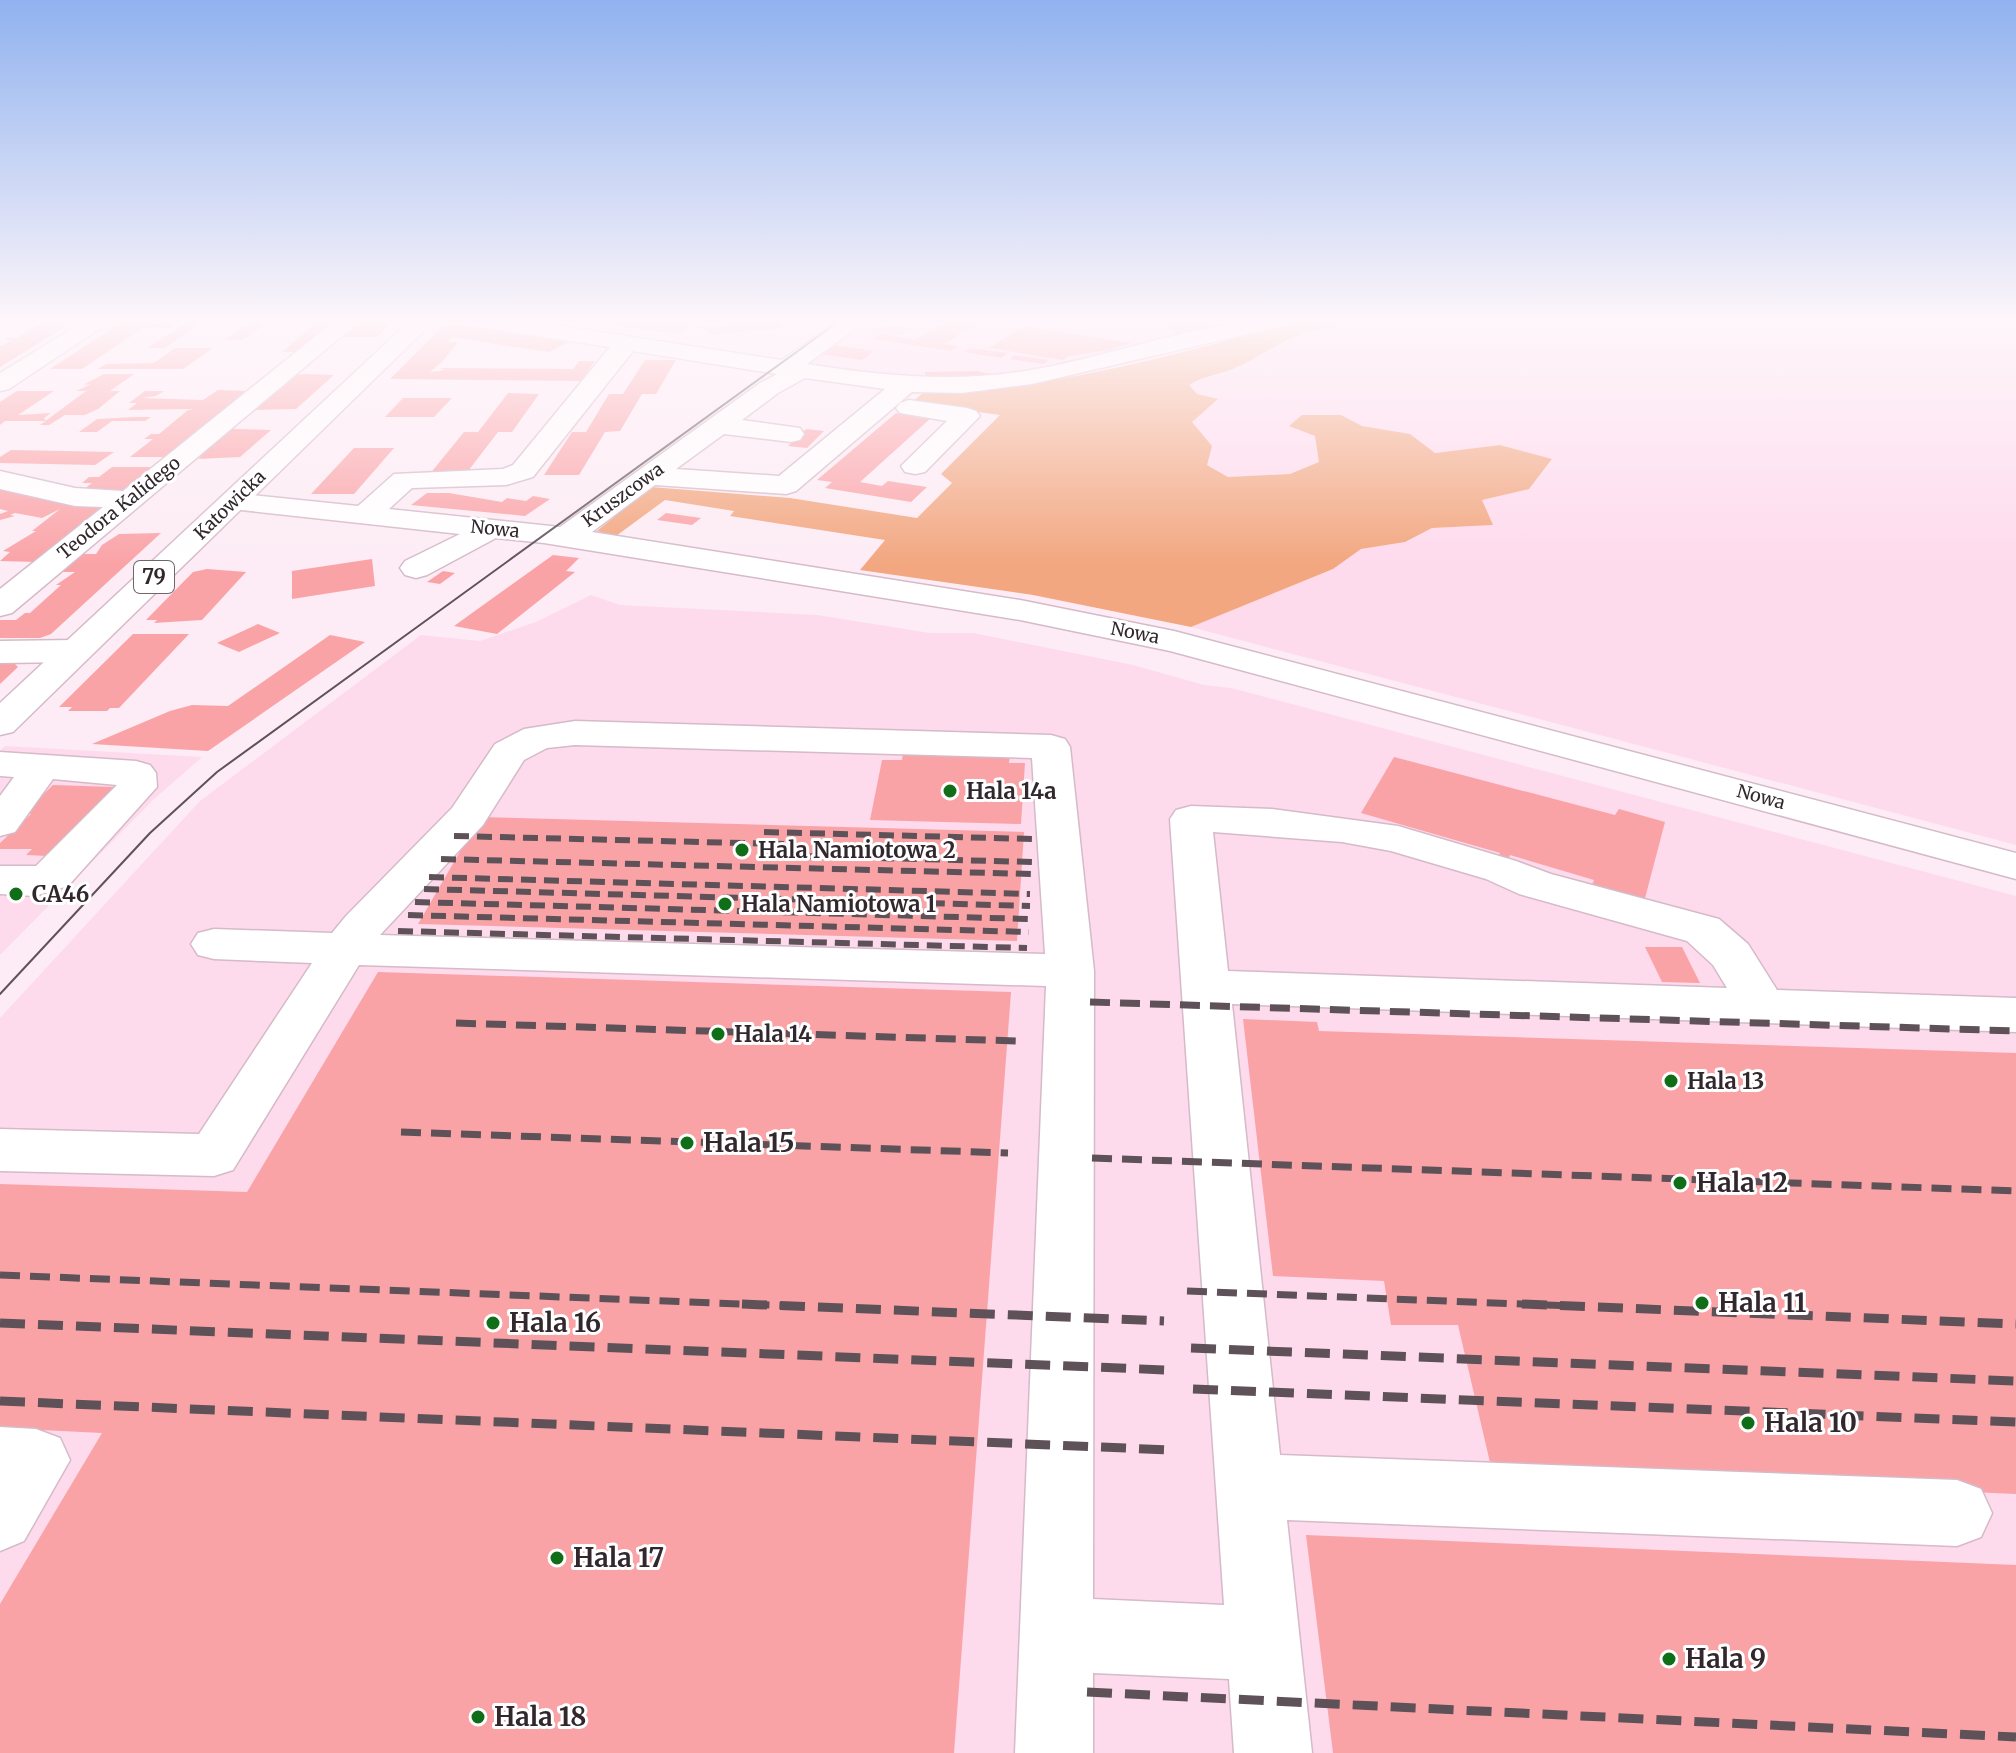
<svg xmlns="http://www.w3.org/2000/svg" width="2016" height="1753" viewBox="0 0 2016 1753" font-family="Merriweather,serif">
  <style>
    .built { fill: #fedaed }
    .forest { fill: #f2a780 }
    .building { fill: #faa3a7 }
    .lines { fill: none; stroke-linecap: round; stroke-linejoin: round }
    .minor-casing { stroke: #d5bac8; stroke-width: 3 }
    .major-casing { stroke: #d5bac8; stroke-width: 3 }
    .minor { fill: #fff; fill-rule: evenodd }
    .major { fill: #fff; fill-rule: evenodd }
    .tram { stroke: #5e5258; stroke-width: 2 }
    .rail-far2 { stroke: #5e5258; stroke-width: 6; stroke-dasharray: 15 8; stroke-linecap: butt }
    .rail-far1 { stroke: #5e5258; stroke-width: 7; stroke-dasharray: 20 10; stroke-linecap: butt }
    .rail { stroke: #5e5258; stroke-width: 9; stroke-dasharray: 25 13; stroke-linecap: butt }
    .poi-dot { fill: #106d18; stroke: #fff; stroke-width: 3 }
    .labels { text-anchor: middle; stroke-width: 6; stroke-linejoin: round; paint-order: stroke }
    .far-street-label { font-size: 18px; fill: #31272c; stroke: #fff }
    .shield { fill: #fff; stroke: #6f686b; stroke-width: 2 }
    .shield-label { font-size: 20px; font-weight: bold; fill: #31272c }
    .poi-label { font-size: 22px; font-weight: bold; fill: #31272c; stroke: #fff; text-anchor: start }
    .near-poi-label { font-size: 26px; font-weight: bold; fill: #31272c; stroke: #fff; text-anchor: start }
  </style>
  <rect width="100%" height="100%" fill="#fdecf5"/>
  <g class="built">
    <polygon points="950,319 1256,319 1008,374 916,378 802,362 853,327"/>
    <polygon points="1365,319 2016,319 2016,845 1191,627 1333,569 1361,549 1405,542 1432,528 1492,525 1481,500 1529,489 1552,460 1500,445 1435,453 1410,434 1362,426 1341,415 1315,436 1320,462 1290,474 1228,477 1207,465 1191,422 1217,400 1197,394 1188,385 1198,379 1221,374 1266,350 1309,332"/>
    <polygon points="591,595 620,605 817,615 930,633 973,633 1133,665 1204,685 1231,688 2016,896 2016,1753 0,1753 0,1018 200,801 421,635 480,641 536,622"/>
    <polygon points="5,746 202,757 153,800 0,955 0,751"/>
  </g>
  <path class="forest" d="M1309,319H1365C1346,325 1328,327 1309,332C1280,340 1258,359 1230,370C1216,376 1201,376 1189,385L1197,394L1218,399L1192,422L1212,446L1207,465L1228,477L1290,474L1319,462L1315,436L1289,426L1302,415H1341L1362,426L1410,434L1435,453L1500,445L1552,459L1529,489L1482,500L1493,525L1432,528L1405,542L1361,549L1333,569L1191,627L1033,595L860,570L885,540L730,516L734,511L665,500L616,536L597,531L651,487L790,498L917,518L952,483L941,474L1000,415L911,403L925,391C1056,391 1184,351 1309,319Z"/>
  <g class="building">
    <polygon points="48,319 78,319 0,367 0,346 11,341 5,338 17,338"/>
    <polygon points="127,319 153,319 149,324 176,324 171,328 144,327 82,369 50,369"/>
    <polygon points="254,319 267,319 260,324 265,324 243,340 224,340"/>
    <polygon points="307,319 337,319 299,352 282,352 317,323 302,323"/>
    <polygon points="359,319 396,319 376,337 337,337"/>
    <polygon points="626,319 651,319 693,325 677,334 615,325"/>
    <polygon points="776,319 783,328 709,335 703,327"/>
    <polygon points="950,319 977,323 944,344 958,346 951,351 874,339 881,334 915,340"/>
    <polygon points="1161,319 1197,319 1213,327 1177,336"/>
    <polygon points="190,320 196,320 190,324 199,324 165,348 148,348"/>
    <polygon points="452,324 569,342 549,352 452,337 447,342 458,342 442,362 430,372 445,370 440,368 573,369 579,361 595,361 581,381 390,379 443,326"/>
    <polygon points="895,326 911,328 900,335 873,331"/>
    <polygon points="1024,326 1131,343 1109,350 1069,356 1063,360 989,348"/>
    <polygon points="834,345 874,351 862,360 820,354"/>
    <polygon points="175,348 213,348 183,369 98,369 106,364 154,363"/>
    <polygon points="970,348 1008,353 1002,358 964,352"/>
    <polygon points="1014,355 1049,360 1044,364 1010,359"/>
    <polygon points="645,360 676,360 656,394 642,394 620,431 605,432 579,475 544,475 572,432 586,432 609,394 623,394"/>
    <polygon points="978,371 994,375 925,377 925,372"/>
    <polygon points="104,374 134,374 110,391 120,391 98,409 85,415 65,415 49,425 40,425 86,391 76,391 91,384 83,385"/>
    <polygon points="309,374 334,375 296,409 251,410 292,375"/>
    <polygon points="218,390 250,391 168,457 130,457 153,439 144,439 151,434 159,434 188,410 195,409 128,410 137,403 129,403 145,391 164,391 156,396 142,398 203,400"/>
    <polygon points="17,391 54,391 18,415 51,413 44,418 46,421 5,421 0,425 0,402"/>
    <polygon points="508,393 539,394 512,432 498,432 465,475 429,475 464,432 478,432"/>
    <polygon points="403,398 452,398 434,417 385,417"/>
    <polygon points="896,413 931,418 860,482 882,486 888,481 927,487 911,502 825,488 832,482 817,480"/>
    <polygon points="134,417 151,417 145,421 112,421 97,432 79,432 97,419"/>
    <polygon points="232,429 271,430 240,457 198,459 201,457 195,457"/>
    <polygon points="806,429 824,431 807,448 788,446"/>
    <polygon points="354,448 394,448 354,494 311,494"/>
    <polygon points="11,450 64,451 114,452 95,465 0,463 0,457"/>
    <polygon points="112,467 154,467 124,492 80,492 92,483 82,483 89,477 99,477"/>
    <polygon points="0,486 107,507 39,562 0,561 10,552 3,551 36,531 32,531 60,509 42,518 15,513 10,515 15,516 0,520 0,514 8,511 0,509"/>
    <polygon points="427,493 449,493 502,502 507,498 526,501 533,496 550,499 525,516 411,505"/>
    <polygon points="666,513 701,518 692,525 657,520"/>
    <polygon points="161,533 51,634 40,638 0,638 0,620 16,620 25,613 30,613 61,585 56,585 75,572 56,572 77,554 96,554 102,545 119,534"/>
    <polygon points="553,555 579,558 566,571 575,572 497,634 454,626"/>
    <polygon points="372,559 375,586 292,599 292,571"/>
    <polygon points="207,569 246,572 202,620 154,623 157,620 146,620 193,572"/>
    <polygon points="443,571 455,573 440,584 427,582"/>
    <polygon points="258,624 280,633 239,652 217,643"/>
    <polygon points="133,634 189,634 119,708 110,708 107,711 68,711 72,707 59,707"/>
    <polygon points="330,635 365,642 208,751 92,744 170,711 192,705 228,706"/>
    <polygon points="0,662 13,662 18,667 0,684"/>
    <polygon points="904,746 1011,749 1009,763 1025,763 1021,824 870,820 882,760 902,760"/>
    <polygon points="1394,757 1615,815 1619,809 1665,822 1644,902 1591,887 1594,880 1510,855 1508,861 1498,858 1500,853 1361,813"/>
    <polygon points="53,785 114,787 100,805 97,805 48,856 26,855 32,849 0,849 0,843 31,814 24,813"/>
    <polygon points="480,817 1024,832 1017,941 418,924"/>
    <polygon points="1645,947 1682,947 1700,983 1662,982"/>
    <polygon points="378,972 1011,992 954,1753 0,1753 0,1604 102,1433 0,1428 0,1184 247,1192"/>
    <polygon points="1243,1019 1317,1022 1319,1031 2016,1053 2016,1494 1492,1471 1458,1325 1391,1325 1384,1281 1273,1276"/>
    <polygon points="1306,1535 2016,1565 2016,1753 1333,1753"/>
  </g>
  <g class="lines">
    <g class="minor-casing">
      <g id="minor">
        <polygon points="88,319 114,319 9,389 0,391 0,373"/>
        <polygon points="337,319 362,319 12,613 0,616 0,589 103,507 75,506 0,489 0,471 75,488 123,491"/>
        <path d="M461,319H515L782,360L840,319H911L900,326L855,329L807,364C883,376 955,383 1031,370C1118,355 1204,319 1293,319L1290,324L1032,384L962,393L912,392L796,491L786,494L655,485L592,532L1020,600L1174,631L2016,853V879L1170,651L1020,620L544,543L496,538L427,575L416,578L405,575L400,568L405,561L460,534L223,508L218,502L223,496L233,493L358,506L394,474L503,469L513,465L610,347L472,326ZM633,351L777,374L760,383L560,527L389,509L412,488L506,485L533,477ZM805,378L885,389L779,476L676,469L724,434L791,442L800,440L804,434L800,428L742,420L778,393Z"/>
        <path d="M687,319H736C727,330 696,330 687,319Z"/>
        <polygon points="909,400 967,408 976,411 980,416 925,472 915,474 905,472 901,466 947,421 900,413 896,408 900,403"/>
        <polygon points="76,640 88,644 94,651 88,658 76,662 0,663 0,641"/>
        <path d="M575,721L1051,735L1065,739L1070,747L1094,971L1093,1599L1224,1605L1170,819L1176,810L1191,806L1272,809L1398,826L1516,861L1551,874L1719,919L1748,944L1777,990L2016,998V1032L1232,1004L1280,1455L1957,1480L1981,1489L1992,1513L1981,1537L1957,1546L1287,1520L1312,1753H1234L1229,1679L1093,1673V1753H1015L1046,986L359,965L233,1170L214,1176L0,1171V1129L199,1134L312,963L214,959L198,955L191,944L198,933L214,929L332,933L346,916L452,808L495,744L524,729ZM575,745L1032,758L1045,954L380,935L483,825L524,760L547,748ZM1213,832L1342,842L1391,851L1486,879L1519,894L1687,941L1713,965L1727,988L1228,971Z"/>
        <polygon points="0,752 136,761 150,765 156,773 157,787 68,886 35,896 0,894 0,866 36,866 117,785 53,779 15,832 0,836 0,796 14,777 0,776"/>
        <polygon points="0,1427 36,1429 60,1438 70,1460 24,1541 0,1551"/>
      </g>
    </g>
    <g class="major-casing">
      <polygon id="major" points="412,319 436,319 13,732 0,735 0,703"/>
    </g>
    <use href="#minor" class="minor"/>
    <use href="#major" class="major"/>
    <polyline class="tram" points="0,994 150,833 217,772 842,319"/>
    <g class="rail-far2">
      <polyline points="764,832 1032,839"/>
      <polyline points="454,836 784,844"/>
      <polyline points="764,855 1032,862"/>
      <polyline points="441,859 1031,874"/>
      <polyline points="429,877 1030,894"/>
      <polyline points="424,889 1030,906"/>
      <polyline points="415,902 1029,919"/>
      <polyline points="408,915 1029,932"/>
      <polyline points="398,931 1027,948"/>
    </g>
    <g class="rail-far1">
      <polyline points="1090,1002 2016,1031"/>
      <polyline points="456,1023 1016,1041"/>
      <polyline points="401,1132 1008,1153"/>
      <polyline points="1092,1158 2016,1191"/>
      <polyline points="0,1275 792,1306"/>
      <polyline points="1187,1291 1572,1306"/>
    </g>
    <g class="rail">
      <polyline points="742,1304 1164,1321"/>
      <polyline points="1522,1304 2016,1324"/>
      <polyline points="0,1323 1167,1370"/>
      <polyline points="1191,1348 2016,1381"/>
      <polyline points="1193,1389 2016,1422"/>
      <polyline points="0,1401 1171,1450"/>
      <polyline points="1087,1692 2016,1737"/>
    </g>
  </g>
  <linearGradient id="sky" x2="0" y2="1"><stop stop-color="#90b2ef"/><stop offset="0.57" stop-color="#fef6fa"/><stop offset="1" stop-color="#fef6fa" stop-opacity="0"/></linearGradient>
  <rect width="2016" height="564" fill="url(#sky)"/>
  <g class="poi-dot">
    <circle cx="950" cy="791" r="8"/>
    <circle cx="742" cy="850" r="8"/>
    <circle cx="16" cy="894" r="8"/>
    <circle cx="725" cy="904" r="8"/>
    <circle cx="718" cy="1034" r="8"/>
    <circle cx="1671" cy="1081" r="8"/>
    <circle cx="687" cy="1143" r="8"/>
    <circle cx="1680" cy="1183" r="8"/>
    <circle cx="1702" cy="1303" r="8"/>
    <circle cx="493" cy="1323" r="8"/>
    <circle cx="1748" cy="1423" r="8"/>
    <circle cx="557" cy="1558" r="8"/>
    <circle cx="1669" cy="1659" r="8"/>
    <circle cx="478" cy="1717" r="8"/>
  </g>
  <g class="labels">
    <g class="far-street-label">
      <text transform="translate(623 495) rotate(-36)" y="6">Kruszcowa</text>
      <text transform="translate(230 505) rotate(-44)" y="6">Katowicka</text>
      <text transform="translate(119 508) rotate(-39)" y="6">Teodora Kalidego</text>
      <text transform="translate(495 529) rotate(6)" y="6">Nowa</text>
      <text transform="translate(1135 633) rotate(11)" y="6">Nowa</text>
      <text transform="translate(1761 797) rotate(15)" y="6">Nowa</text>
    </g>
    <rect class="shield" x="134" y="561" width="40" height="32" rx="6"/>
    <g class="shield-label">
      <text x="154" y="584">79</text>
    </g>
    <g class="poi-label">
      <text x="966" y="799">Hala 14a</text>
      <text x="758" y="858">Hala Namiotowa 2</text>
      <text x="32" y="902">CA46</text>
      <text x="741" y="912">Hala Namiotowa 1</text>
      <text x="734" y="1042">Hala 14</text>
      <text x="1687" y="1089">Hala 13</text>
    </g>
    <g class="near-poi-label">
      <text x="703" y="1152">Hala 15</text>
      <text x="1696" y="1192">Hala 12</text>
      <text x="1718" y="1312">Hala 11</text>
      <text x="509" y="1332">Hala 16</text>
      <text x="1764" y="1432">Hala 10</text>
      <text x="573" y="1567">Hala 17</text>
      <text x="1685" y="1668">Hala 9</text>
      <text x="494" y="1726">Hala 18</text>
    </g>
  </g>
</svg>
